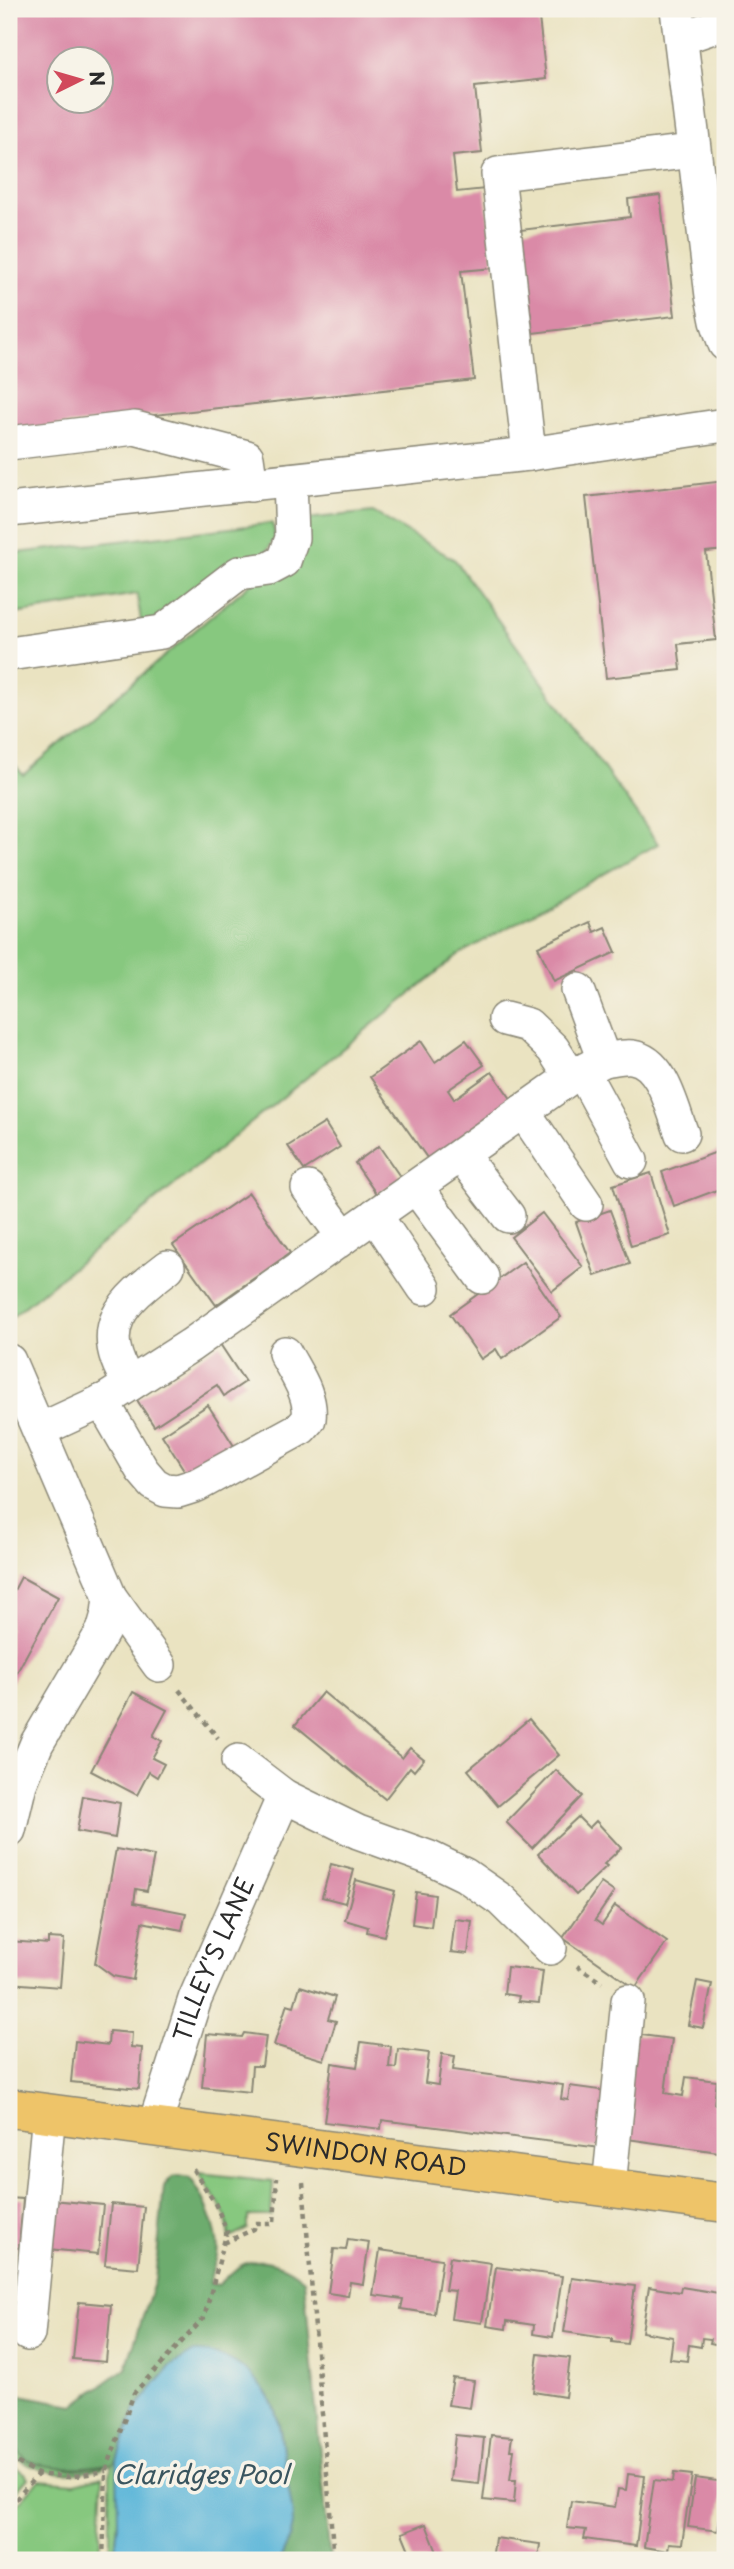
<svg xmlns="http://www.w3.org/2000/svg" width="734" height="2569" viewBox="0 0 734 2569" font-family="'Playpen Sans',sans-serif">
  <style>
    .green { fill: #87c87f; stroke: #597a55; stroke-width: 2 }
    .forest { fill: #6dac6e; stroke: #4c6c4c; stroke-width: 2 }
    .water { fill: #5bb6d9; stroke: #437082; stroke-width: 2 }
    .building { fill: #da8aa7; fill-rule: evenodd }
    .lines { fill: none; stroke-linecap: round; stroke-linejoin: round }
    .minor-casing { stroke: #8a8776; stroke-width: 36 }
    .major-casing { stroke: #8a8776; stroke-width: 41 }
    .path { stroke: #8a8776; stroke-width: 4.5; stroke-dasharray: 5 5; stroke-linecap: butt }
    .minor { stroke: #fff; stroke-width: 33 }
    .major { stroke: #eec469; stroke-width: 38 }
    .labels { text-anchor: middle; stroke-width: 7; stroke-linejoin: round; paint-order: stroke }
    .street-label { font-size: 24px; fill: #2b2b2b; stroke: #f7f3e8 }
    .water-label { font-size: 26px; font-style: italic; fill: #39555f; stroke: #f7f3e8 }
  </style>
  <rect width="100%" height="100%" fill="#f7f3e8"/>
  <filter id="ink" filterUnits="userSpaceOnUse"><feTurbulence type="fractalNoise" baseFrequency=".0143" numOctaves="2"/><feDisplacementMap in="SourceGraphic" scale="14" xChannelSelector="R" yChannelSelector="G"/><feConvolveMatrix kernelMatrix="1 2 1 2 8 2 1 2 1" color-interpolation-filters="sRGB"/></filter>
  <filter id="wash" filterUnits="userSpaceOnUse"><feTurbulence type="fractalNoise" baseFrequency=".00686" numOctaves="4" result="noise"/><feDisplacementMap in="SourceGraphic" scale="28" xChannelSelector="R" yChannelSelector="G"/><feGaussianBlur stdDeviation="1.57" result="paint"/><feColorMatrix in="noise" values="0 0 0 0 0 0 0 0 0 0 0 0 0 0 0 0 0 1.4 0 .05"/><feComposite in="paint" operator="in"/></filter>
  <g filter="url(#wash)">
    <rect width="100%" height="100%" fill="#eae3c1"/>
    <g class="green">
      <polygon points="373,512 455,560 658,844 458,955 13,1316 9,1311 9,757 23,775 257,578 306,519"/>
      <polygon points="272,523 276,537 264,555 153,621 141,621 137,594 9,615 9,554"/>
      <polygon points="199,2173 273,2181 271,2216 248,2216 248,2229 230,2238 225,2214"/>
      <path d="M9,2435L13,2438C16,2446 22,2448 29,2453C56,2470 73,2472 104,2465L102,2468C63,2477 43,2474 9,2455Z"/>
      <polygon points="117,2460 119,2510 114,2560 110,2560 110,2474 113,2463"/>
      <polygon points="9,2464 25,2473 28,2478 9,2500"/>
      <polygon points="103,2476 99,2560 9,2560 9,2514 39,2480 74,2483"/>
    </g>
    <path class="forest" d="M179,2176L190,2178C204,2195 221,2233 217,2256C215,2265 210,2272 210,2283L218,2285C226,2279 232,2271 240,2266C262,2254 287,2265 304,2280L330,2560H280L290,2538L293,2524C292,2507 288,2491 286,2474C279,2422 282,2398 237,2364L170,2367L135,2409L117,2460L113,2463C90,2468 37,2473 20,2454C15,2447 16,2440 9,2435V2393L74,2405L126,2368L155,2280L164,2186L172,2177Z"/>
    <path class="water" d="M194,2352C211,2351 226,2356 240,2366C282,2397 279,2428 286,2476C289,2492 293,2507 293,2524L290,2538L280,2560H114L118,2525L117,2460L135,2409L170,2367Z"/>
    <g id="blocks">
      <g class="building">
        <path d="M9,9H538L546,79L475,87L482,153L453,156L457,192L485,189L494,268L461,271L474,380L9,431ZM60,60H102V102H60Z"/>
        <polygon points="660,195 675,316 533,333 520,230 630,217 628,199"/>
        <polygon points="725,481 725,550 706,552 716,640 678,644 681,670 606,678 586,497"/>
        <polygon points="590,922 594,932 605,927 616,952 554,981 538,947"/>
        <polygon points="466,1040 484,1065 448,1090 454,1099 492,1072 514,1103 430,1162 370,1077 421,1041 435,1062"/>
        <polygon points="325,1123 340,1147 304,1170 288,1146"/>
        <polygon points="379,1146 401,1178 377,1195 355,1163"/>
        <polygon points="722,1150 725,1161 725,1187 674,1206 662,1172"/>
        <polygon points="651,1173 670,1235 631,1246 613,1185"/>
        <polygon points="249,1193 290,1253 216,1305 173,1245"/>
        <polygon points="610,1210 630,1264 595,1276 576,1222"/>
        <polygon points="542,1213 583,1267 552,1291 511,1237"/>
        <polygon points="523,1262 561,1317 502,1359 496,1349 481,1359 450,1314"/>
        <polygon points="220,1344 245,1382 224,1396 217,1385 154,1426 137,1400"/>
        <polygon points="208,1405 234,1446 188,1476 162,1435"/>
        <polygon points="21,1577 58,1597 9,1687 9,1600"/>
        <polygon points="133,1692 167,1710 153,1736 162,1741 152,1758 164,1764 157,1777 149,1772 137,1795 91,1771"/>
        <polygon points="323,1692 402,1758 410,1748 424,1759 414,1771 410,1767 385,1799 295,1725"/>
        <polygon points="529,1719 559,1755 498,1806 468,1770"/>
        <polygon points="556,1770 582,1796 532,1848 506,1822"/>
        <polygon points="83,1796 120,1803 115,1838 77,1831"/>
        <polygon points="578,1817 589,1828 596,1821 621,1848 604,1864 607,1866 576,1895 538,1854"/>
        <polygon points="116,1849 154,1856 147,1891 136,1889 134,1903 186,1913 182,1930 142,1922 133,1980 113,1976 95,1963"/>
        <polygon points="331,1864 354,1870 345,1903 322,1897"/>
        <polygon points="356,1880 395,1891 384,1936 367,1932 368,1927 345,1920"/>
        <polygon points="601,1883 614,1892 595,1920 602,1925 615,1906 667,1942 635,1988 563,1938"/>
        <polygon points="416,1892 435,1895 431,1927 412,1924"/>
        <polygon points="455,1919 472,1921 468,1954 451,1952"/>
        <polygon points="48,1938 64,1939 60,1987 9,1983 9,1941 48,1944"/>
        <polygon points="507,1967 543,1971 539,2003 518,2001 519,1996 504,1994"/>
        <polygon points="697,1981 712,1984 703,2028 688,2025"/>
        <polygon points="300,1986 335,1997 328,2019 336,2021 324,2060 274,2045 287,2004 294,2006"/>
        <polygon points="109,2031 132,2033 131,2047 142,2048 139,2089 71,2082 75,2041 108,2045"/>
        <polygon points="244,2033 266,2036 262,2066 252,2066 250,2092 202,2087 207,2034 242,2037"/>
        <polygon points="634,2034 672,2039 665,2093 683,2096 686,2077 717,2081 714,2104 725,2105 719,2152 620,2138"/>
        <polygon points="361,2042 391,2046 389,2067 396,2068 398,2049 429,2053 425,2083 438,2085 442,2054 455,2056 453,2070 563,2085 561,2099 568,2100 570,2086 607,2091 600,2148 382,2120 381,2129 324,2122 332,2063 357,2067"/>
        <polygon points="9,2198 23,2199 19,2248 9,2247"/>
        <polygon points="52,2200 103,2205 98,2254 48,2249"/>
        <polygon points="111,2204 144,2207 138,2268 105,2265"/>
        <polygon points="348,2239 369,2242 363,2284 350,2282 348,2296 328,2293 334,2249 346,2250"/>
        <polygon points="380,2250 442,2259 434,2314 401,2309 403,2299 373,2295"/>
        <polygon points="450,2257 491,2263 482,2323 451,2319 455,2291 445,2290"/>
        <polygon points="496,2267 562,2276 553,2337 533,2334 534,2325 507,2321 506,2329 487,2326"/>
        <polygon points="572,2278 635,2286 627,2344 612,2342 612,2339 564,2332"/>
        <polygon points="649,2287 680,2292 681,2287 725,2294 725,2346 710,2343 711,2339 702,2338 701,2347 689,2345 687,2361 670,2359 673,2337 642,2332"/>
        <polygon points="79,2302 111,2305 106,2362 73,2359"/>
        <polygon points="538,2354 570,2358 565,2397 533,2392"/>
        <polygon points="453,2378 474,2381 470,2408 448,2405"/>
        <polygon points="455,2435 484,2438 479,2484 450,2481"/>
        <polygon points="491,2435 512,2437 510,2450 514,2450 510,2480 516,2480 514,2503 483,2500"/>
        <polygon points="674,2473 692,2475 682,2544 669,2543 668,2551 644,2547 654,2480 673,2482"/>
        <polygon points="628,2474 645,2476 636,2546 584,2539 586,2530 567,2528 571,2501 615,2507 618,2489 626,2490"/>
        <polygon points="695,2478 725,2482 718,2531 688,2527"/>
        <polygon points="426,2524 440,2560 413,2560 402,2533"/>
        <polygon points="495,2538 540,2544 538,2560 492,2560"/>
      </g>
    </g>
  </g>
  <g filter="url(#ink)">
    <use href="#blocks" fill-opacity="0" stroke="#8a8776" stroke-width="2"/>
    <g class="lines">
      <g class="minor-casing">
        <g id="minor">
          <polyline points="677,9 712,296 717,321 725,344"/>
          <polyline points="681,38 725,23"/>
          <polyline points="9,443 135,428 247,457 251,485"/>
          <polyline points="529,454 498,174 693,151"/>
          <polyline points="9,510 529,454 725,425"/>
          <polyline points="9,654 162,632 239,573 269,569 284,561 292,538 290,480"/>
          <path d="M578,990L604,1060C612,1059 623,1056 632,1057C663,1061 672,1109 682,1134"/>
          <polyline points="505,1019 528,1025 553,1049 571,1077"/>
          <polyline points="582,1071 631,1161"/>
          <polyline points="523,1111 586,1204"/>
          <polyline points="461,1155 508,1216"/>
          <polyline points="416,1187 482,1277"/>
          <polyline points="308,1188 344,1237"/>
          <polyline points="375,1215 424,1288"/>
          <polyline points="9,1361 110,1597 159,1665"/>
          <path d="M130,1384C93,1327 122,1302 168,1267"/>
          <path d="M102,1401L142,1470L154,1484L165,1490L178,1491L197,1485L301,1428L309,1419C312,1395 296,1374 285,1353"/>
          <polyline points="40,1430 107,1399 191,1345 571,1077 604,1060"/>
          <polyline points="238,1761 284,1796 358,1832 430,1858 465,1875 501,1900 550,1948"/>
          <polyline points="9,1830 20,1784 37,1743 103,1631 108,1614 110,1597"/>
          <path id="s1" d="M154,2127L195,1999L284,1796"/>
          <polyline points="609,2186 628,2001"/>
          <polyline points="28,2334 49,2113"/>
        </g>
      </g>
      <g class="major-casing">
        <g id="major">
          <path id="s2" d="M9,2108L725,2203"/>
        </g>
      </g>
      <g class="path">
        <polyline points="179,1690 218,1738"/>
        <polyline points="577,1966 602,1983"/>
        <polyline points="303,2182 334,2560"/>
        <polyline points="224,2243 254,2229 255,2223 274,2223 277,2178"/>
        <polyline points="9,2458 38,2474 69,2477 106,2471"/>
        <polyline points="9,2507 38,2474"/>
        <polyline points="103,2560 106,2471 134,2393 204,2318 227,2231 215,2203 192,2168"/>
      </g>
      <use href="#minor" class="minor"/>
      <use href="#major" class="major"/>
    </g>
  </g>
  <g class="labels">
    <g class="street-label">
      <text dy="8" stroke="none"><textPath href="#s1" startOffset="178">TILLEY'S LANE</textPath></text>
      <text dy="8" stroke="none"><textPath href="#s2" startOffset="360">SWINDON ROAD</textPath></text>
    </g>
    <g class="water-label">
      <text x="201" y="2484">Claridges Pool</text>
    </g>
  </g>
  <rect width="734" height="2569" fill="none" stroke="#f7f3e8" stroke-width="35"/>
  <g transform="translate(80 80) rotate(85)"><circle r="33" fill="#f7f3e8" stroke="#a5a39c" stroke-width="2"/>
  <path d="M0-5L12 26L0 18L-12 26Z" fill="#d1495b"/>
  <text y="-10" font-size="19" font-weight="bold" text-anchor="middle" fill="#2b2b2b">N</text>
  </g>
</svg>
